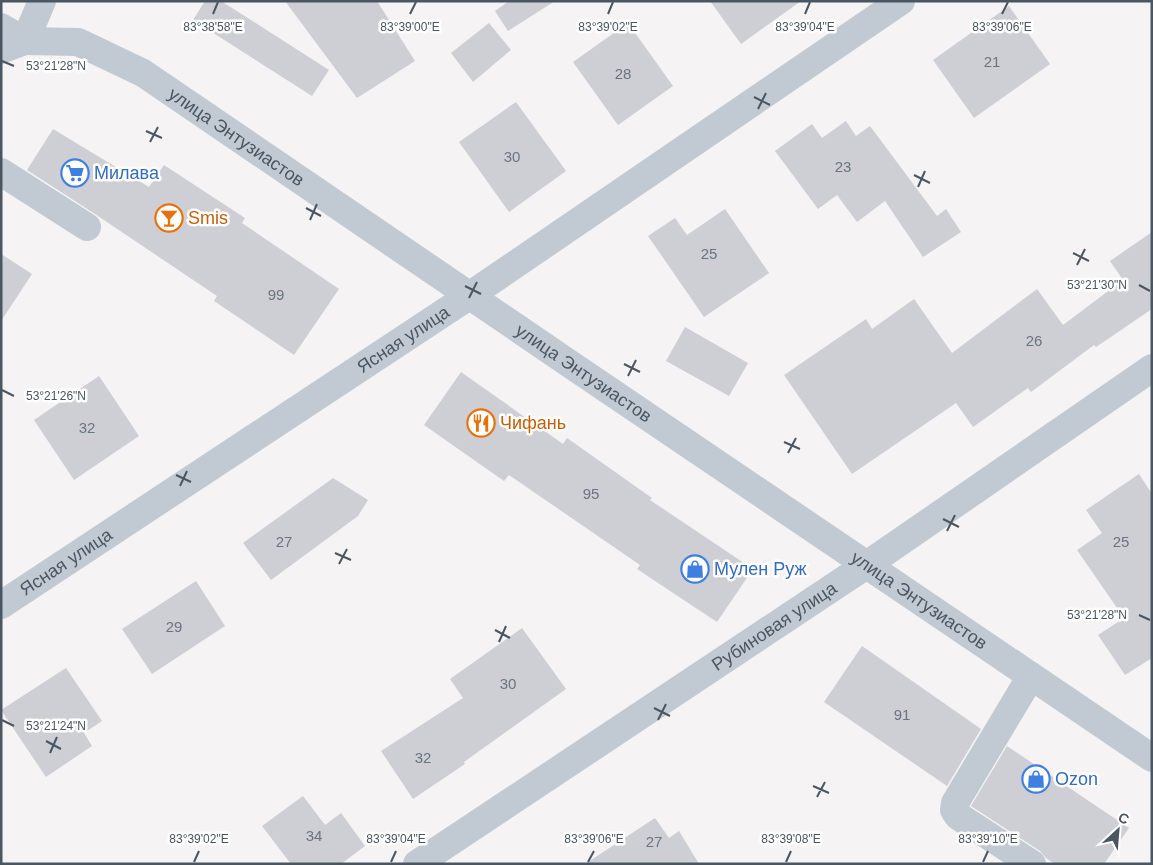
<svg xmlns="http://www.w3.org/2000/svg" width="1153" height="865" viewBox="0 0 1153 865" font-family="Helvetica,sans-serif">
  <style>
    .building { fill: #cdcfd5 }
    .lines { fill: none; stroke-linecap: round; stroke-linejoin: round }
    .minor { stroke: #c1cad2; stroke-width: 28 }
    .ticks { fill: none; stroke: #4a5661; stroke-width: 2 }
    .labels { text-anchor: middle; stroke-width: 5; stroke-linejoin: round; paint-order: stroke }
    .number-label { font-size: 15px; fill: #6b747e }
    .street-label { font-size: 18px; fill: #4a5661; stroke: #fff }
    .shop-label { font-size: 18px; fill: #366cbe; stroke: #fff; text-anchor: start }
    .food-label { font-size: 18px; fill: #c56008; stroke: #fff; text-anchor: start }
    .ticks-label { font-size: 12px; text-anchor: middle; fill: #4a5661; stroke: #fff; stroke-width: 5; stroke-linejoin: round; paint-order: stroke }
  </style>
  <rect width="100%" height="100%" fill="#f5f3f3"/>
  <g class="building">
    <polygon points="205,1 221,1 329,70 312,96 193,20"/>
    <polygon points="285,1 377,1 415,61 357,98"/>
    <polygon points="509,1 555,1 508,31 495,11"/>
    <polygon points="710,1 801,1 741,44"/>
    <polygon points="1009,6 1050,64 974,118 933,60"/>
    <polygon points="489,23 511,50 473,82 451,53"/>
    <polygon points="628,23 673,86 618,125 573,62"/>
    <polygon points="516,102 566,171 509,212 459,142"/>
    <polygon points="846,121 856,136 870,126 937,216 946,209 961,232 923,257 885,201 857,222 837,195 818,209 775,151 812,124 822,138"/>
    <polygon points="53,129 149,187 164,165 245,218 242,223 339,289 294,355 214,301 217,296 95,214 27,170"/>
    <polygon points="725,209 769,273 704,317 648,236 675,218 687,235"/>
    <polygon points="1152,232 1152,309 1096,347 1094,345 1031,392 1028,388 973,427 956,403 852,474 784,375 866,319 872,329 914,299 952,353 1037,289 1063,325 1123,280 1110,261"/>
    <polygon points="1,254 32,274 1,321"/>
    <polygon points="685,327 748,363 729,396 666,361"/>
    <polygon points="461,372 563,444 567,438 652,498 650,500 753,569 717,622 637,569 640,565 509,475 504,481 424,425"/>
    <polygon points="99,376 139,436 74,480 34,420"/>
    <polygon points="1139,474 1152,494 1152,658 1125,675 1098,635 1124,618 1077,550 1102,533 1086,510"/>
    <polygon points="333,478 368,500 358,516 271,580 243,543"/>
    <polygon points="196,581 225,626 152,674 122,629"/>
    <polygon points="522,628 566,689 464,762 465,764 413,799 381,751 463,698 450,679"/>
    <polygon points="862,646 981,729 947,786 824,702"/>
    <polygon points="66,668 102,721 84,733 92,746 46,777 1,710"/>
    <polygon points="1007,746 1129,828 1104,864 1055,864 1046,858 1040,851 971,806"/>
    <polygon points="303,796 325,825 341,813 365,846 341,864 291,864 262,826"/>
    <polygon points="655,818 669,838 679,831 699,864 585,864"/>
  </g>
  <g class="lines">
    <g class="minor">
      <path id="s1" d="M1,27L25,41L78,42L143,73C478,303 816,530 1152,758"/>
      <polyline points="1,50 25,41 42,1"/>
      <polyline points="1,172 87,227"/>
      <path id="s2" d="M1,605L469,296L901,1"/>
      <polyline points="1031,676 955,803 954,810 958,816 1032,864"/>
      <path id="s3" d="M417,864L868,564L1152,368"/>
    </g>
  </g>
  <path class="ticks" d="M213,14L218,2M410,14L416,2M608,14L613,2M805,14L810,2M1002,14L1008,2M2,61L14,66M754,97L770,105M758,109L766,93M146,131L162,138M150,142L158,127M914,175L930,183M918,187L925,171M306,208L321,216M310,220L317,204M1073,253L1089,261M1077,265L1085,249M1139,285L1150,291M465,286L481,294M469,298L477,282M624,364L640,372M628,376L636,360M2,390L14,396M784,442L800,449M788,453L796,438M176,475L191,482M180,486L187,471M943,519L959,527M947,531L955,515M335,553L351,560M339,564L347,549M1139,615L1150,620M495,630L510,638M499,642L506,626M654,708L670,716M2,720L14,726M658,720L666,704M46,741L61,749M50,753L57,737M813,786L829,793M817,797L825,782M194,862L199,851M391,862L396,851M588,862L594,851M786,862L791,851M983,862L988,851"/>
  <defs>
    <g id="supermarket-ring" transform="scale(1.4375)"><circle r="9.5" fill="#fff" stroke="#3f7fe0" stroke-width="1.5"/><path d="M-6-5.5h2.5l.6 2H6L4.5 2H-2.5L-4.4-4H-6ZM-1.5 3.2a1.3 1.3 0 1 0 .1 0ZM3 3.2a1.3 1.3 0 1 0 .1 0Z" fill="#3f7fe0"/></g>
    <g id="bar-ring" transform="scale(1.4375)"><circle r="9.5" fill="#fff" stroke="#e8710a" stroke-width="1.5"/><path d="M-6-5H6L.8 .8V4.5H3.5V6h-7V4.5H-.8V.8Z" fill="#e8710a"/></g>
    <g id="restaurant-ring" transform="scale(1.4375)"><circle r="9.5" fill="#fff" stroke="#e8710a" stroke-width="1.5"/><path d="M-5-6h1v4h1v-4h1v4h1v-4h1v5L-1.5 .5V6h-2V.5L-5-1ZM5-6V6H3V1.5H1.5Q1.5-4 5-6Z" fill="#e8710a"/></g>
    <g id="shop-ring" transform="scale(1.4375)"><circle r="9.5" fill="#fff" stroke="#3f7fe0" stroke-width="1.5"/><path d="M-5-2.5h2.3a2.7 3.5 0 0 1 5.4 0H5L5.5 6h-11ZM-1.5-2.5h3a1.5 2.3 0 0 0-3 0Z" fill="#3f7fe0"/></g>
  </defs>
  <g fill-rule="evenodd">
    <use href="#supermarket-ring" x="75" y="173"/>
    <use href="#bar-ring" x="169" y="218"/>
    <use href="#restaurant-ring" x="481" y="423"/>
    <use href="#shop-ring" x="695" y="569"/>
    <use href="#shop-ring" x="1036" y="779"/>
  </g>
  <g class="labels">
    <g class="number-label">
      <text x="992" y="67">21</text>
      <text x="623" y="79">28</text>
      <text x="512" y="162">30</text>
      <text x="843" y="172">23</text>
      <text x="709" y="259">25</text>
      <text x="276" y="300">99</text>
      <text x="1034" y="346">26</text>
      <text x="87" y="433">32</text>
      <text x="591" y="499">95</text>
      <text x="284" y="547">27</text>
      <text x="1121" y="547">25</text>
      <text x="174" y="632">29</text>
      <text x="508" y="689">30</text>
      <text x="902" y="720">91</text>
      <text x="423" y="763">32</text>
      <text x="314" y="841">34</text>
      <text x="654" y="847">27</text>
    </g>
    <g class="street-label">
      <text dy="6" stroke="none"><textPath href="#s1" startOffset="266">улица Энтузиастов</textPath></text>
      <text dy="6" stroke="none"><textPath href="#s2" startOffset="482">Ясная улица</textPath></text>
      <text dy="6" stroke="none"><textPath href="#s1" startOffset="686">улица Энтузиастов</textPath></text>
      <text dy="6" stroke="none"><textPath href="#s2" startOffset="78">Ясная улица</textPath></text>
      <text dy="6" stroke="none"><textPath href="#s1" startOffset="1091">улица Энтузиастов</textPath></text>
      <text dy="6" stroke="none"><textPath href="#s3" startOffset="429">Рубиновая улица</textPath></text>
    </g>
    <g class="shop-label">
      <text x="94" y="179">Милава</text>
      <text x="714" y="575">Мулен Руж</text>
      <text x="1055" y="785">Ozon</text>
    </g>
    <g class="food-label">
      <text x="188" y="224">Smis</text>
      <text x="500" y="429">Чифань</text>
    </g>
  </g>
  <g class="ticks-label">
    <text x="213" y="31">83°38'58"E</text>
    <text x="410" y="31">83°39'00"E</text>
    <text x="608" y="31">83°39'02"E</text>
    <text x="805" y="31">83°39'04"E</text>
    <text x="1002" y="31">83°39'06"E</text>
    <text x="56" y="70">53°21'28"N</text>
    <text x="1097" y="289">53°21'30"N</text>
    <text x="56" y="400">53°21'26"N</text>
    <text x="1097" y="619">53°21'28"N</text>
    <text x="56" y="730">53°21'24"N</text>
    <text x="199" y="843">83°39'02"E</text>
    <text x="396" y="843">83°39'04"E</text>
    <text x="594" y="843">83°39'06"E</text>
    <text x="791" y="843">83°39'08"E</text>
    <text x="988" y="843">83°39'10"E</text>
  </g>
  <rect width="1153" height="865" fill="none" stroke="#4a5661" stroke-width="5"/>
  <g transform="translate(1118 830) rotate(26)" stroke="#ffffff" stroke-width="4" paint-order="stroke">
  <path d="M0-4L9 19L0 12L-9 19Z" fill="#4a5661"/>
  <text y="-8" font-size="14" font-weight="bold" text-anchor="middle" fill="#4a5661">С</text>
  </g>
</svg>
